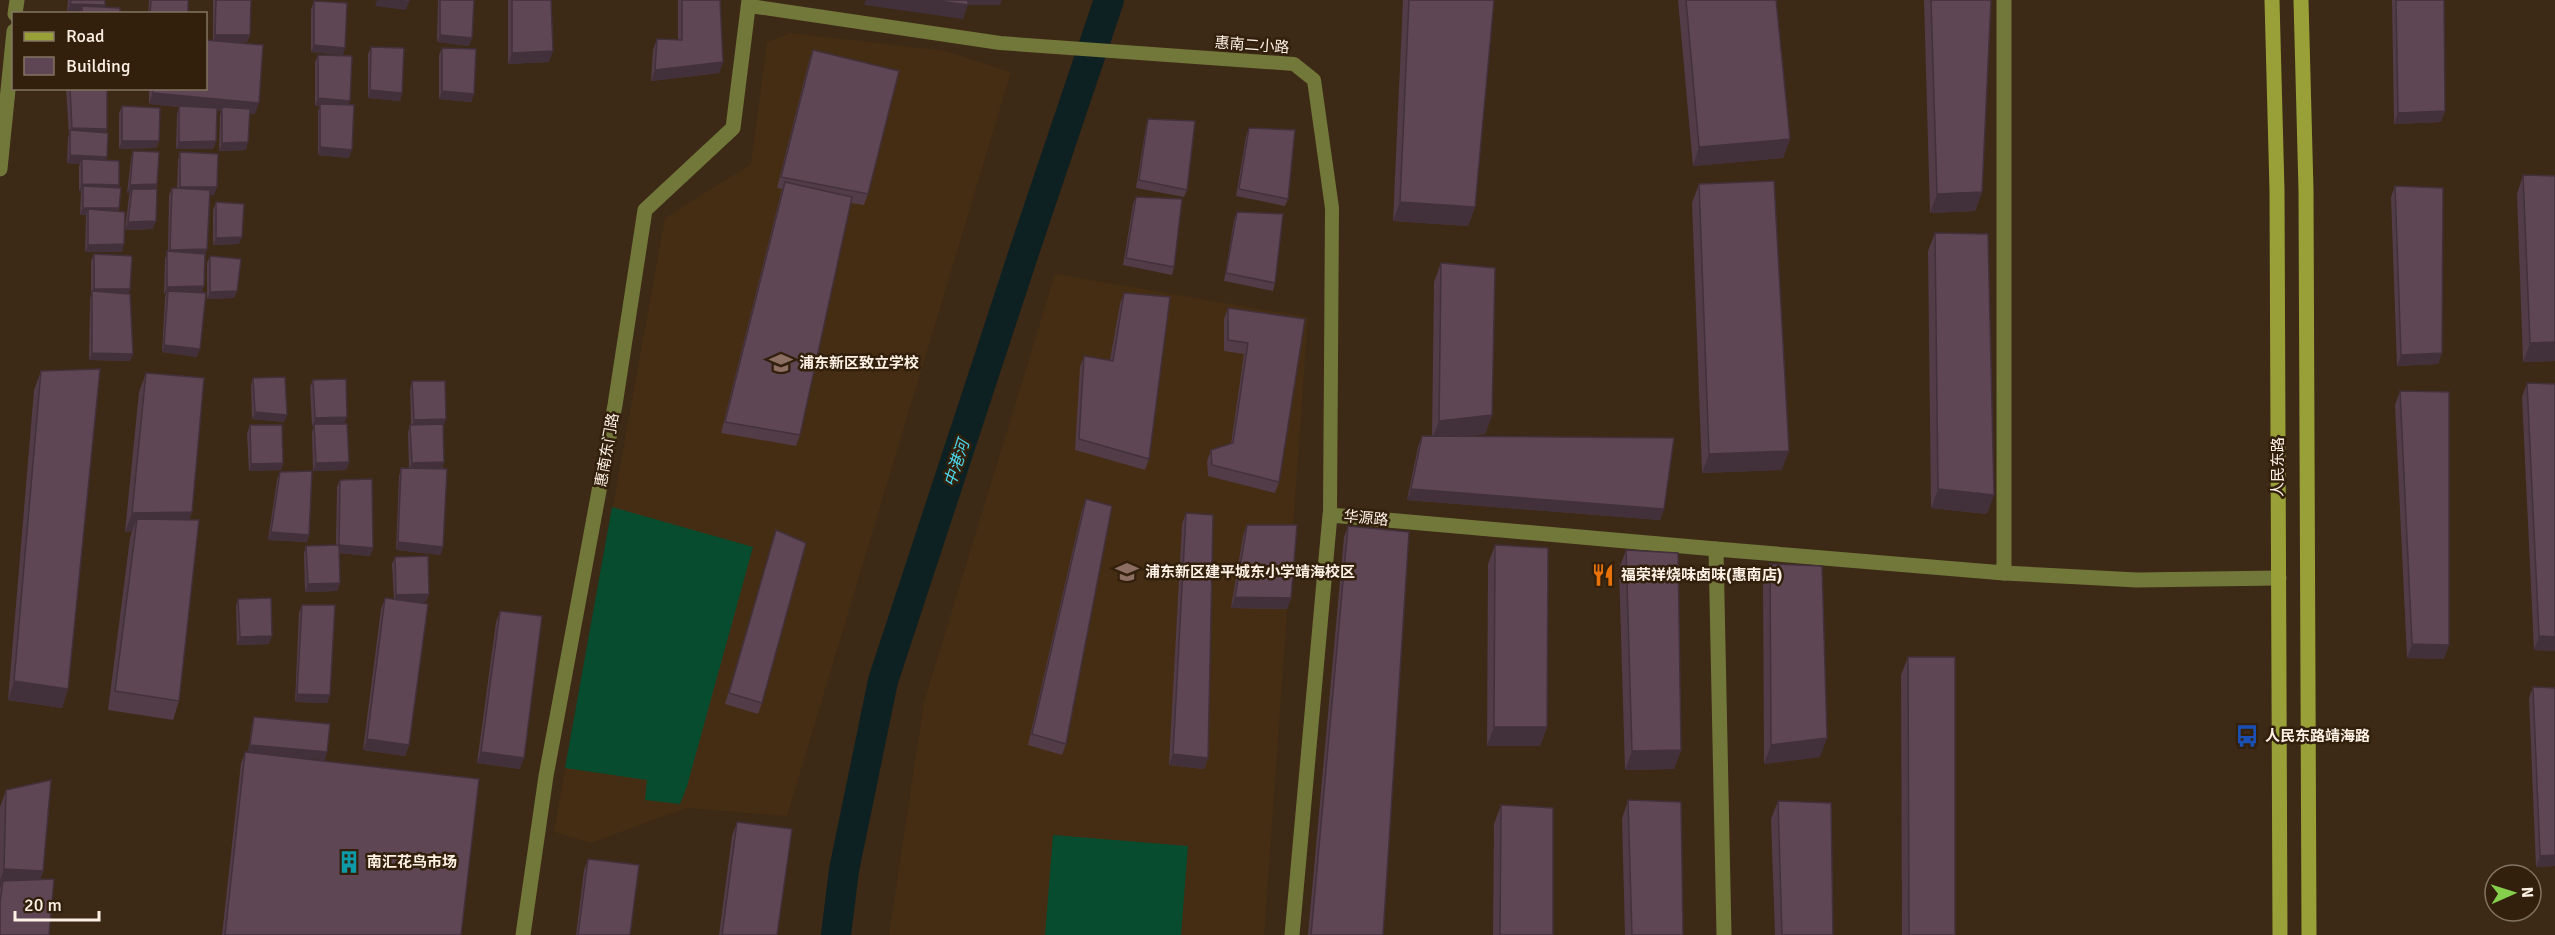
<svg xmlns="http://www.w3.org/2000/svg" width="2555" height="935" viewBox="0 0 2555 935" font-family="Signika,'Noto Sans SC',sans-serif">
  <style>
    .built { fill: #452d14 }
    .pitch { fill: #074c2f }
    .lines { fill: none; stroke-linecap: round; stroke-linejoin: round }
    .canal { stroke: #0d2022; stroke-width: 30 }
    .lane { stroke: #72773a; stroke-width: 14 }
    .street { stroke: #72773a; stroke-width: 15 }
    .secondary { stroke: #99a038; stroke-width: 15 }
    .wall { fill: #523c48 }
    .shaded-wall { fill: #42313b }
    .building { fill: #5f4654; stroke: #42313b; stroke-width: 1.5 }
    .labels { text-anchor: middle; stroke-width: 5; stroke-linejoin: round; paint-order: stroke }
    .street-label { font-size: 15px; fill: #fdf1e5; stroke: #32200d }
    .poi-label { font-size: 15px; font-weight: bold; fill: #fdf1e5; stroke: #32200d; text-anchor: start }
    .water-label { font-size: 16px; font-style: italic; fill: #49dbf0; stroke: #32200d }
  </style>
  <rect width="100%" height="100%" fill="#3c2916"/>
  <g class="built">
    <polygon points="791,33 946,51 1011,72 787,816 686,808 591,843 554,832 665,218 751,164 767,42"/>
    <polygon points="1055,274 1308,317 1264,935 889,935 924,702"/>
  </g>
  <g class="pitch">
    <polygon points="612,507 753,547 687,786 680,804 645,800 647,780 565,768"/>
    <polygon points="1053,835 1188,846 1181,935 1045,935"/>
  </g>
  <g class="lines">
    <polyline class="canal" points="836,935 844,870 883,681 1024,252 1109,0"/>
    <polyline class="lane" points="750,6 1000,43 1294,64 1314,80 1332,208 1330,515"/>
    <g class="street">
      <polyline points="15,14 17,0"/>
      <polyline points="0,169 14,31"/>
      <polyline points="2004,573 2137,580 2279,578"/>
      <polyline points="523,935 546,776 615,405 645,210 733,128 749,0"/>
      <polyline points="1292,935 1330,515 1716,549"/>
      <polyline points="1724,935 1716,549 2004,573 2004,0"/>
    </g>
    <g class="secondary">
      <polyline points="2272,0 2277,190 2280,935"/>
      <polyline points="2301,0 2306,190 2309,935"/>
    </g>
  </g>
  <g class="wall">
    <polygon points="68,0 105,0 104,7 120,14 80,14 80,12 67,12"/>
    <polygon points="149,0 188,0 188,14 148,14"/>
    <polygon points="213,0 251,0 250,35 247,42 238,43 255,114 250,113 246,150 219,151 220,115 221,111 217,110 216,141 213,149 176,149 177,114 179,107 149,104 149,88 206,88 213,40"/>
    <polygon points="438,0 474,0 472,38 469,46 437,42"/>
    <polygon points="508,0 551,0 549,62 508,64"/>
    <polygon points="678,0 720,0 723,62 719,73 651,81 653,50 657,39 678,40"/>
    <polygon points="1403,0 1494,0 1475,207 1468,226 1393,221"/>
    <polygon points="1678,0 1776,0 1790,139 1783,158 1693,166"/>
    <polygon points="1924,0 1991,0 1982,192 1975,211 1930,213"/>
    <polygon points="2392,0 2444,0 2445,111 2441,122 2394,124"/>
    <polygon points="314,1 343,55 311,52 311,9"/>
    <polygon points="371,47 402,93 400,101 368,98 368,54"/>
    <polygon points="442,48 474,94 471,102 439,99 439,55"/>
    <polygon points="813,50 868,194 864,205 851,203 800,435 796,446 721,433 782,189 777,188 809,61"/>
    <polygon points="318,55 349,105 349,158 318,155 318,111 320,106 315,106 315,62"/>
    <polygon points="66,88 107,88 106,160 119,185 118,188 119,208 118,211 122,252 85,252 86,215 80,215 81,191 79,191 79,166 80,164 67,163 68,138 69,135"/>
    <polygon points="122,106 159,141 156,148 119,149 119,113"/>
    <polygon points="1148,119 1187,190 1184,197 1136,188 1146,126"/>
    <polygon points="1249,128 1288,199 1285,206 1236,196 1246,136"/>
    <polygon points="133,151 157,184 156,189 153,229 125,230 129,196 130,193 127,193 131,159"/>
    <polygon points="180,152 214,195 210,195 197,357 162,352 165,298 166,294 164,294 165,259 168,251 169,195 172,188 177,188 178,160"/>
    <polygon points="2523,175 2555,176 2555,361 2523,362 2517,194"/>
    <polygon points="1699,184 1782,470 1702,473 1692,203"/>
    <polygon points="2395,186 2442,353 2438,364 2397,366 2391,197"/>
    <polygon points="1136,197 1174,267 1172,275 1123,265 1133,204"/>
    <polygon points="216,202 239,244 213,245 213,210"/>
    <polygon points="1237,212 1275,283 1273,291 1224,281 1234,220"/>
    <polygon points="1935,233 1987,514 1931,508 1928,251"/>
    <polygon points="94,254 130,289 128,294 133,354 130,361 89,360 90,299 91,295 91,261"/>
    <polygon points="210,256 237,291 234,298 207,299 207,263"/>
    <polygon points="1441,263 1492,415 1485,434 1460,437 1664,509 1660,520 1407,500 1418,447 1422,436 1432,436 1434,282"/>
    <polygon points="1124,293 1149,459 1145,470 1075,450 1080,367 1084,356 1110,360 1120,304"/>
    <polygon points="1228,308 1305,319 1279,482 1275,493 1208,476 1207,461 1211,450 1231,444 1244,354 1224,351 1224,319"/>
    <polygon points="41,371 68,689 62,708 8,700 34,390"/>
    <polygon points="146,373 192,512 189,520 179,701 173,720 108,710 130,538 132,531 125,532 139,392"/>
    <polygon points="253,378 284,422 252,419 251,385"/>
    <polygon points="313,380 345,424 349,462 346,470 313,471 312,432 314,426 312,426 310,387"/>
    <polygon points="412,381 444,426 441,555 396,550 399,476 401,468 409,468 408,432 410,425 411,425 410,389"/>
    <polygon points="2527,383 2555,384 2555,651 2534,650 2522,397"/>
    <polygon points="2400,391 2444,659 2407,658 2395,405"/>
    <polygon points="250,425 283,463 281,470 249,471 247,433"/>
    <polygon points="280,472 309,535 307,542 268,540 277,480"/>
    <polygon points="340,480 373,548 370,556 339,553 340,583 337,591 305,592 304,553 306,546 336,545 337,487"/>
    <polygon points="1086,499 1066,744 1062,755 1028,745 1082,510"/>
    <polygon points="1186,513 1208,758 1204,769 1169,765 1182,524"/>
    <polygon points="1247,525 1291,598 1287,609 1231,608 1243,536"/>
    <polygon points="1348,526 1383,935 1308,935 1344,537"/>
    <polygon points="776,530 762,703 758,714 725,704"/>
    <polygon points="1495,545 1547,727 1540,746 1487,746 1488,564"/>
    <polygon points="1626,550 1681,750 1674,769 1625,770 1619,569"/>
    <polygon points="395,557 429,594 426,602 418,602 409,745 405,756 363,750 381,609 385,598 394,599 392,564"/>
    <polygon points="1770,564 1820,757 1764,764 1763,582"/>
    <polygon points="238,599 269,644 237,645 236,606"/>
    <polygon points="302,605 330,695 327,703 295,702 299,613"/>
    <polygon points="500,611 520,769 477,763 496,622"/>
    <polygon points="1908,657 1955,935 1902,935 1901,675"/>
    <polygon points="2533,687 2555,688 2555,866 2536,867 2529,698"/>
    <polygon points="254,717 325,760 266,755 461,935 222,935 241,763 245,752 248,752 252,725"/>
    <polygon points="6,790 43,871 40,880 0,935 0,807"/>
    <polygon points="1628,800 1683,935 1625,935 1622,819"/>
    <polygon points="1778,801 1833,935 1775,935 1771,819"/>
    <polygon points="1501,805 1553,935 1493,935 1494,824"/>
    <polygon points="737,822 777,935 719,935 732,836"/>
    <polygon points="588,859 630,935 576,935 584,870"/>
  </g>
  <g class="shaded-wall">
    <polygon points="377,0 388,0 409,2 406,10 375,6"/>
    <polygon points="866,0 1002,0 1000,5 965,5 968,5 963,19 864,5"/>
    <polygon points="70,4 105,5 102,13 82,6 80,12 67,12"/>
    <polygon points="215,35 250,35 247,42 213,43"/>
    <polygon points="440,35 472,38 469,46 437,42"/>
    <polygon points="314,45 345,48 343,55 311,52"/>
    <polygon points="553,51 549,62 508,64 512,53"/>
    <polygon points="723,62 719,73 651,81 655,70"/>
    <polygon points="370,90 402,93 400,101 368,98"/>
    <polygon points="442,91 474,94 471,102 439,99"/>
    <polygon points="153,93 259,103 255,114 222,111 222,107 221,111 149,104"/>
    <polygon points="318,98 350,101 347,109 320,104 320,106 315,106"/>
    <polygon points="2445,111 2441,122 2394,124 2398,113"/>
    <polygon points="72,128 107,129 104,137 70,132"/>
    <polygon points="1790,139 1783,158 1693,166 1699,147"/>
    <polygon points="122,141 159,141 156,148 119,149"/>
    <polygon points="216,141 213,149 176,149 179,142"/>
    <polygon points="248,142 246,150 219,151 222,143"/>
    <polygon points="320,147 352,150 349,158 318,155"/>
    <polygon points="70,155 107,157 104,165 82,159 80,164 67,163"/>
    <polygon points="82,184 119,185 116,193 83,186 81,191 79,191"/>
    <polygon points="157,184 155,192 132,189 130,193 127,193 130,185"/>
    <polygon points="180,187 217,187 214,195 177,195"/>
    <polygon points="1982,192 1975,211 1930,213 1937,194"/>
    <polygon points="1400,202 1475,207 1468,226 1393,221"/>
    <polygon points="83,208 119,208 116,216 88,209 86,215 80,215"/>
    <polygon points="156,221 153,229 125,230 128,222"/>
    <polygon points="242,237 239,244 213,245 216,238"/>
    <polygon points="124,244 122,252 85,252 88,245"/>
    <polygon points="207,249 204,257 167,257 170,250"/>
    <polygon points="204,286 201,294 168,291 166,294 164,294 167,287"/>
    <polygon points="94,289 130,289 128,296 92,292"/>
    <polygon points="237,291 234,298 207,299 210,292"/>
    <polygon points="2555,342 2555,361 2523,362 2530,343"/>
    <polygon points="164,345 200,349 197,357 162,352"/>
    <polygon points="92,353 133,354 130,361 89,360"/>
    <polygon points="2442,353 2438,364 2397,366 2401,355"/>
    <polygon points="255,412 287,415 284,422 252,419"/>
    <polygon points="1492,415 1485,434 1432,440 1439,421"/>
    <polygon points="347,417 344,425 312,426 315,418"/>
    <polygon points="446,419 444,426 412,428 414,420"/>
    <polygon points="1789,451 1782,470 1702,473 1709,454"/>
    <polygon points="349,462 346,470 313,471 316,463"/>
    <polygon points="444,462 442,470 409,471 412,463"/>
    <polygon points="283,463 281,470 249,471 251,464"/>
    <polygon points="1411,489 1664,509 1660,520 1407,500"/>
    <polygon points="1938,489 1994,495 1987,514 1931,508"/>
    <polygon points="192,512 185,530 137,519 132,531 125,532 132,513"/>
    <polygon points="271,532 309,535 307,542 268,540"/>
    <polygon points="398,542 443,547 441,555 396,550"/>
    <polygon points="339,545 373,548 370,556 336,553"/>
    <polygon points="340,583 337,591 305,592 308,584"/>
    <polygon points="429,594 426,602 394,603 396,595"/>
    <polygon points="1235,597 1291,598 1287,609 1231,608"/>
    <polygon points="272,636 269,644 237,645 240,637"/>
    <polygon points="2539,636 2555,637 2555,651 2534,650"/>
    <polygon points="2412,644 2449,645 2444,659 2407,658"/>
    <polygon points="14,681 68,689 62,708 8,700"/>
    <polygon points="297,694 330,695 327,703 295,702"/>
    <polygon points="1494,727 1547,727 1540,746 1487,746"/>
    <polygon points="1827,738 1820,757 1764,764 1771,745"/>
    <polygon points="367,739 409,745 405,756 363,750"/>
    <polygon points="250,745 327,752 325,760 247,753"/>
    <polygon points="1681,750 1674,769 1625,770 1632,751"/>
    <polygon points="481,752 524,758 520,769 477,763"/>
    <polygon points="1173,754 1208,758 1204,769 1169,765"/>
    <polygon points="2555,855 2555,866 2536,867 2540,856"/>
    <polygon points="4,869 43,871 36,890 3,881 0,888 0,880"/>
  </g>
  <g class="building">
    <polygon points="71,0 105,0 105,5 70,4"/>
    <polygon points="151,0 188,0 188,14 150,14"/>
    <polygon points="216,0 251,0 250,35 215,35"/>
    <polygon points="388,0 409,0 409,2"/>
    <polygon points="440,0 474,0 472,38 440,35"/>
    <polygon points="512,0 551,0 553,51 512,53"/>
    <polygon points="682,0 720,0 723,62 655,70 657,39 682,40"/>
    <polygon points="932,0 968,0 968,5"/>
    <polygon points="1409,0 1494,0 1475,207 1400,202"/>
    <polygon points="1686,0 1776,0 1790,139 1699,147"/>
    <polygon points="1931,0 1991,0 1982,192 1937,194"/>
    <polygon points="2396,0 2444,0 2445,111 2398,113"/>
    <polygon points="314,1 347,3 345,48 314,45"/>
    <polygon points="82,6 120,8 120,14 82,14"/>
    <polygon points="206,40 263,45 259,103 153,93 153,88 206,88"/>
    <polygon points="371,47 404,48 402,93 370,90"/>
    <polygon points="442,48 476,49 474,94 442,91"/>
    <polygon points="813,50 899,71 868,194 781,177"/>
    <polygon points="318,55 352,56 350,101 318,98"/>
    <polygon points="70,88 107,88 107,129 72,128"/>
    <polygon points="320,104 354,105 352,150 320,147"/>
    <polygon points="122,106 160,108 159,141 122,141"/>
    <polygon points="179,106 217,108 216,141 179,142"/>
    <polygon points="222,107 250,109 248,142 222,143"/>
    <polygon points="1148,119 1195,121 1187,190 1139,180"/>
    <polygon points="1249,128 1295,130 1288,199 1239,189"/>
    <polygon points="70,130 108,133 107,157 70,155"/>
    <polygon points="133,151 159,152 157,184 130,185"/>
    <polygon points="180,152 218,154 217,187 180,187"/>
    <polygon points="82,159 119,161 119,185 82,184"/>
    <polygon points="2523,175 2555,176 2555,342 2530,343"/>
    <polygon points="1774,181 1789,451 1709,454 1699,184"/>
    <polygon points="785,182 852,197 800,435 725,422"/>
    <polygon points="83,186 121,188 119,208 83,208"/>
    <polygon points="2395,186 2443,188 2442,353 2401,355"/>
    <polygon points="172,188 210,190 207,249 170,250"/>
    <polygon points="132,189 157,189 156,221 128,222"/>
    <polygon points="1136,197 1182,199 1174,267 1126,258"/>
    <polygon points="216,202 244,204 242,237 216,238"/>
    <polygon points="88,209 125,212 124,244 88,245"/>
    <polygon points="1237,212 1283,214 1275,283 1226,273"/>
    <polygon points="1935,233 1988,234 1994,495 1938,489"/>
    <polygon points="167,251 205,254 204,286 167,287"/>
    <polygon points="94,254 132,256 130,289 94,289"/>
    <polygon points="210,256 241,259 237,291 210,292"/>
    <polygon points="1441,263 1495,268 1492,415 1439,421"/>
    <polygon points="92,291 130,294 133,354 92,353"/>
    <polygon points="168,291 206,293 200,349 164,345"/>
    <polygon points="1124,293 1170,297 1149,459 1079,439 1084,356 1113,361"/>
    <polygon points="1228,308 1305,319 1279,482 1212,465 1211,450 1233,443 1248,343 1228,340"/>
    <polygon points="100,369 68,689 14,681 41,371"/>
    <polygon points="146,373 204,378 192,512 132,513"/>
    <polygon points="285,377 287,415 255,412 253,378"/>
    <polygon points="346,379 347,417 315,418 313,380"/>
    <polygon points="412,381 445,381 446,419 414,420"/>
    <polygon points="2527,383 2555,384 2555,637 2539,636"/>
    <polygon points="2400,391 2449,392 2449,645 2412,644"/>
    <polygon points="314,424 347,424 349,462 316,463"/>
    <polygon points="443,424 444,462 412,463 410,425"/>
    <polygon points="250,425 282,425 283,463 251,464"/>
    <polygon points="1422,436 1674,438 1664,509 1411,489"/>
    <polygon points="401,468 447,469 443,547 398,542"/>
    <polygon points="312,471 309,535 271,532 280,472"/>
    <polygon points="372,479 373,548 339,545 340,480"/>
    <polygon points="1086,499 1112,506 1066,744 1032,734"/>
    <polygon points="1186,513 1213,515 1208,758 1173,754"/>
    <polygon points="137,519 199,520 179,701 115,691"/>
    <polygon points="1247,525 1297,525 1291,598 1235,597"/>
    <polygon points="1348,526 1409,532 1383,935 1311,935"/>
    <polygon points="776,530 806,543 762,703 729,693"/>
    <polygon points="339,545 340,583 308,584 306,546"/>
    <polygon points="1495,545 1548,548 1547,727 1494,727"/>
    <polygon points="1626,550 1678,553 1681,750 1632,751"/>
    <polygon points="428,556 429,594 396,595 395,557"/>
    <polygon points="1770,564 1822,566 1827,738 1771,745"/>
    <polygon points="271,598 272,636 240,637 238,599"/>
    <polygon points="385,598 428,604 409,745 367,739"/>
    <polygon points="302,605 335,605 330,695 297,694"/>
    <polygon points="500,611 542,616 524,758 481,752"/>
    <polygon points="1908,657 1955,657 1955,935 1909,935"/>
    <polygon points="2533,687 2555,688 2555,855 2540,856"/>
    <polygon points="254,717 330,724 327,752 250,745"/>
    <polygon points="245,752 479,779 461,935 225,935"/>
    <polygon points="51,780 43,871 4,869 6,790"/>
    <polygon points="1628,800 1681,802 1683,935 1632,935"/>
    <polygon points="1778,801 1831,803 1833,935 1782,935"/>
    <polygon points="1501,805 1553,808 1553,935 1500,935"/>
    <polygon points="737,822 792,829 777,935 722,935"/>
    <polygon points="588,859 639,865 630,935 578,935"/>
    <polygon points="54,879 49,935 0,935 0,903 3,881"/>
  </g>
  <defs>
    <g id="school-bare" transform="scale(1.8)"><path d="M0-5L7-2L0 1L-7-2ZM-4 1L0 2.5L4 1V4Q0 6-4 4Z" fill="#8d6e63" stroke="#32200d" stroke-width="2.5" paint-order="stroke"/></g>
    <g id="restaurant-bare" transform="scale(1.8)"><path d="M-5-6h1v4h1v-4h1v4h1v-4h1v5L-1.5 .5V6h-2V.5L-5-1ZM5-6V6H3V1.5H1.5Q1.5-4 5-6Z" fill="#e8710a" stroke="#32200d" stroke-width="2.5" paint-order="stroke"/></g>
    <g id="bus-bare" transform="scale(1.8)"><path d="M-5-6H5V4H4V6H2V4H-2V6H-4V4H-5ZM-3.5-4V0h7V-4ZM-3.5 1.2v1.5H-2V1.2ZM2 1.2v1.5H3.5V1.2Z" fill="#1a4fb4" stroke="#32200d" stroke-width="2.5" paint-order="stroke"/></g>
    <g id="building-bare" transform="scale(1.8)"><path d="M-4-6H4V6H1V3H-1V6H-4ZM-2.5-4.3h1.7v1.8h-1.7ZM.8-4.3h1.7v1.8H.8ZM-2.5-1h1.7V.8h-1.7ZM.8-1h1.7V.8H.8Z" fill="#0f9aa8" stroke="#32200d" stroke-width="2.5" paint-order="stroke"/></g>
  </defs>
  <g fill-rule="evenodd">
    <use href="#school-bare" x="781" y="363"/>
    <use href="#school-bare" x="1127" y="572"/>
    <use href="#restaurant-bare" x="1603" y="575"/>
    <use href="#bus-bare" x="2247" y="736"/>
    <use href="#building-bare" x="349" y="862"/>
  </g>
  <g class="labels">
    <g class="street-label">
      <text transform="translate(1252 45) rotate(4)" y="5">惠南二小路</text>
      <text transform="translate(607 450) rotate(-80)" y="5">惠南东门路</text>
      <text transform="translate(2278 467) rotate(-90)" y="5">人民东路</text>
      <text transform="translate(1366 518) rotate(5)" y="5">华源路</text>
    </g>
    <g class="poi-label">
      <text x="799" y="368">浦东新区致立学校</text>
      <text x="1145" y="577">浦东新区建平城东小学靖海校区</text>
      <text x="1621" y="580">福荣祥烧味卤味(惠南店)</text>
      <text x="2265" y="741">人民东路靖海路</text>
      <text x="367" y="867">南汇花鸟市场</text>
    </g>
    <g class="water-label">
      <text transform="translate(956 463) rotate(-72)" y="6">中港河</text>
    </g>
  </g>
  <rect x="12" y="12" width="195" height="78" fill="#32200d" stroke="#837463" stroke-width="1.5"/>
  <rect x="24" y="32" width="30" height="9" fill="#99a038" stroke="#837463" stroke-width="1.5"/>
  <text x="66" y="42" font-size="18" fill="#fdf1e5">Road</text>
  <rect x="24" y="57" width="30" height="18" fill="#5f4654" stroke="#837463" stroke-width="1.5"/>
  <text x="66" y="72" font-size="18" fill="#fdf1e5">Building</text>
  <g transform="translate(2513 893) rotate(87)"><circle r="28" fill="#32200d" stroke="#837463" stroke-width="1.5"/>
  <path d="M0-4.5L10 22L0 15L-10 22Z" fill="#85cf4c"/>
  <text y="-9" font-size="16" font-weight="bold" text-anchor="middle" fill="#fdf1e5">N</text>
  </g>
  <path d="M15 911v9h84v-9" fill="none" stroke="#fdf1e5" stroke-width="3"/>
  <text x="24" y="911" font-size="18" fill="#fdf1e5" stroke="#32200d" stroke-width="4.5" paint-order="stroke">20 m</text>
</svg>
